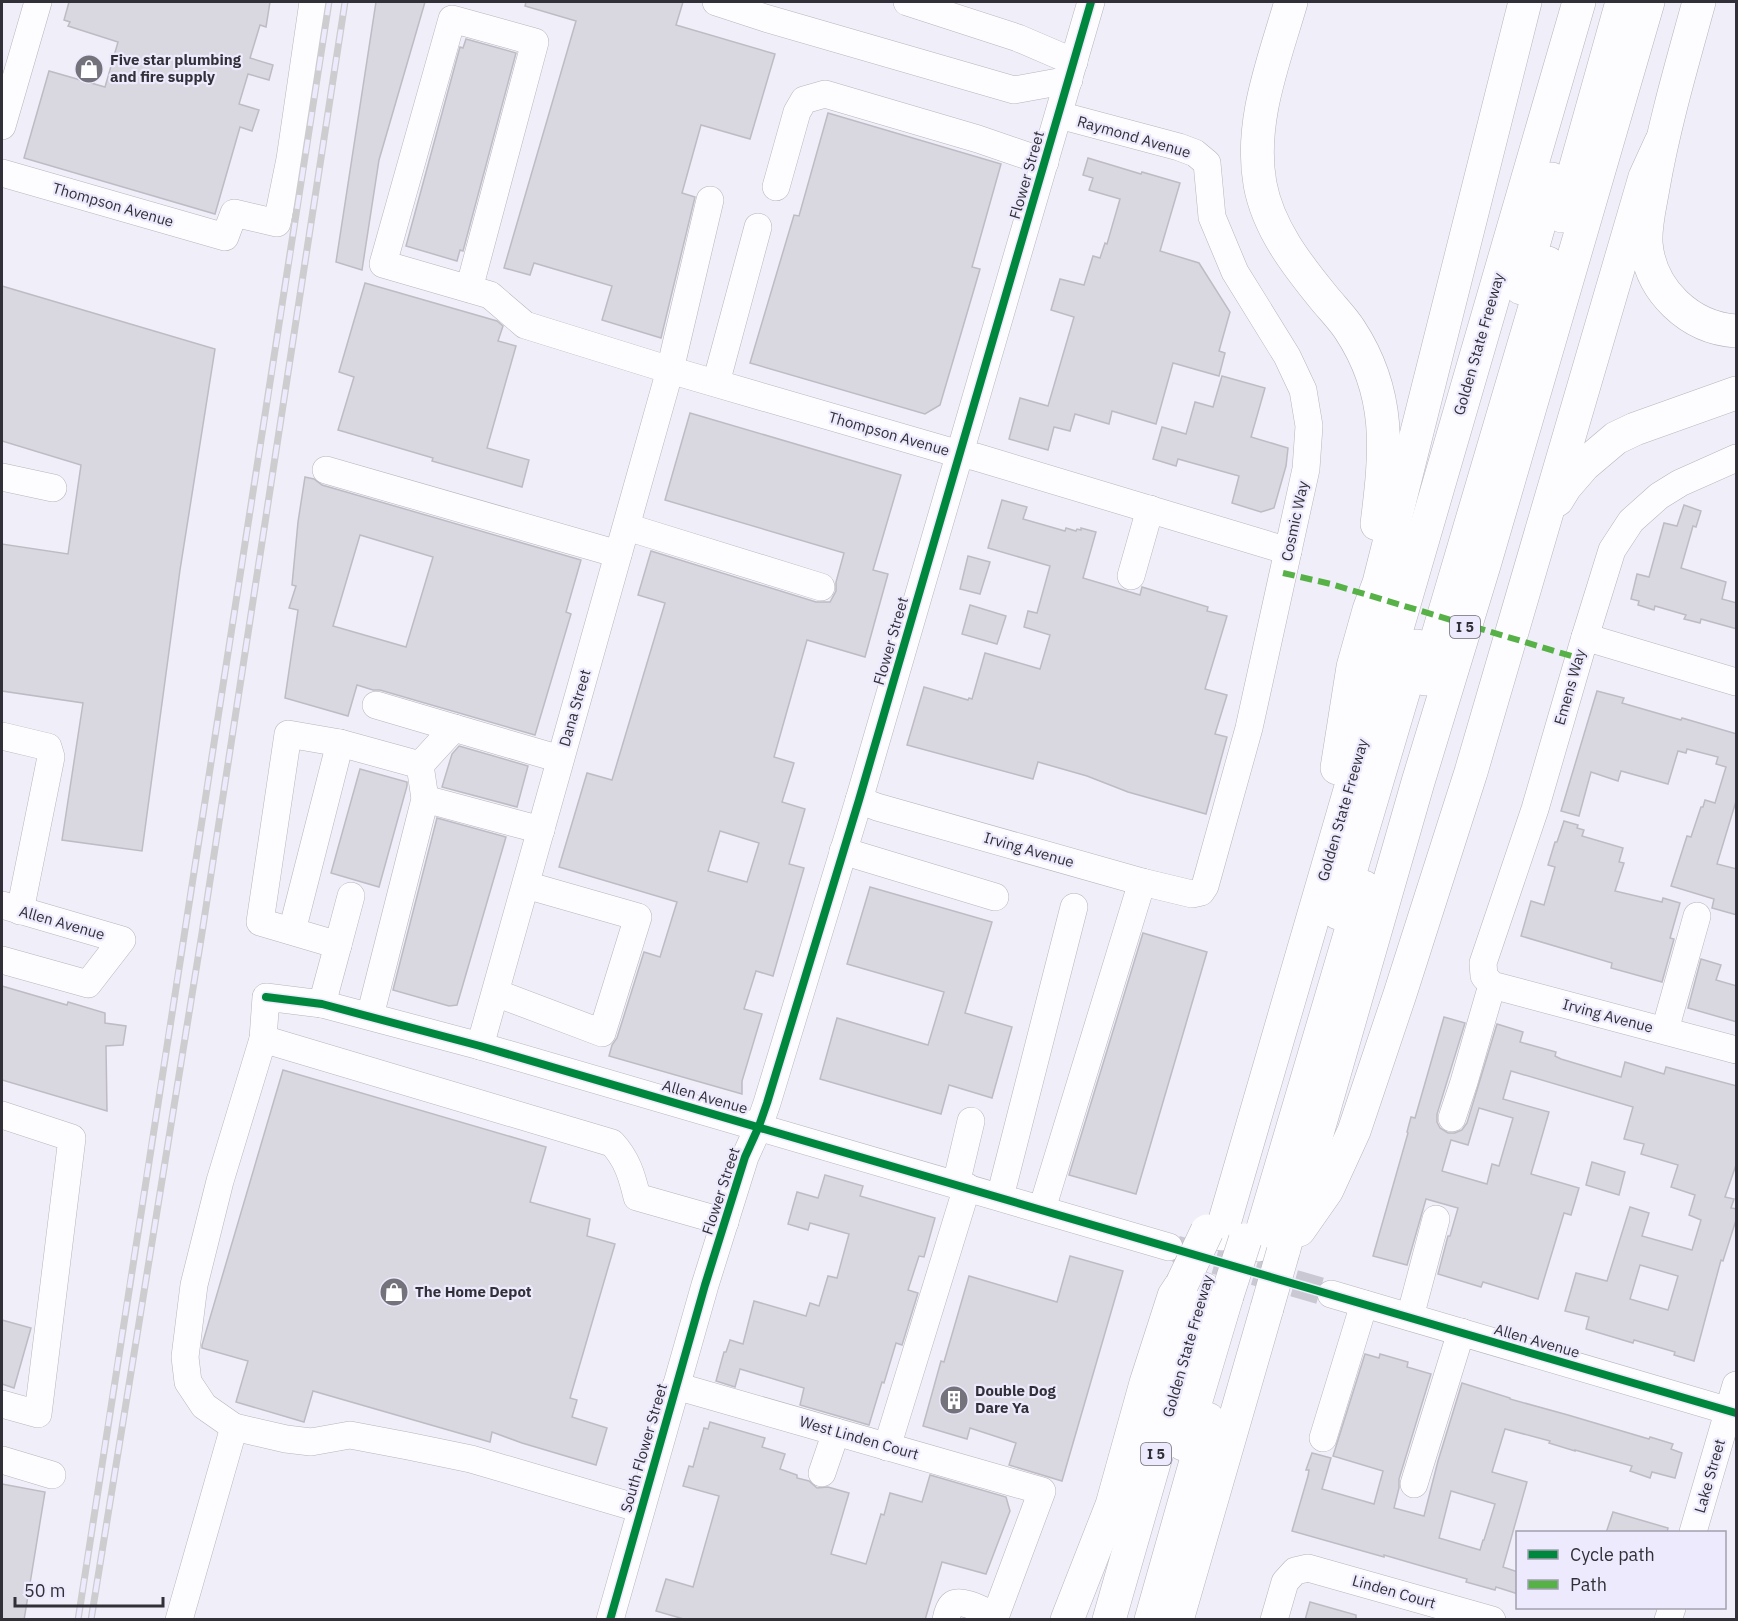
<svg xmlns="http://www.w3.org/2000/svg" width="1738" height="1621" viewBox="0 0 1738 1621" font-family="'IBM Plex Sans',sans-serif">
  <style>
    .building { fill: #d9d7df; stroke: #bebbc4; stroke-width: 1.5; fill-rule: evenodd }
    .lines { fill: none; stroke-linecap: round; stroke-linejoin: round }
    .minor-tunnel { stroke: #cac8d2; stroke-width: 27; stroke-dasharray: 27 14; stroke-linecap: butt }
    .minor-casing { stroke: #b6b5bd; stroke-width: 28 }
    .highway-casing { stroke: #b6b5bd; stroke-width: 34 }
    .minor { stroke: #fdfcfe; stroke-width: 27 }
    .highway { stroke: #fdfcfe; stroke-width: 33 }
    .rail-casing { stroke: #cdcdcf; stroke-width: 7 }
    .rail { stroke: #eceafc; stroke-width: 4.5; stroke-dasharray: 14; stroke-linecap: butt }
    .highway-bridge-casing { stroke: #b6b5bd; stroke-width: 34; stroke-linecap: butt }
    .highway-bridge { stroke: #fdfcfe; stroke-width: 33 }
    .quiet { stroke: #56b246; stroke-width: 6; stroke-dasharray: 12 6; stroke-linecap: butt }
    .cycleway-casing { stroke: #eceafc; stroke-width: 11 }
    .cycleway { stroke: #00873e; stroke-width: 8 }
    .labels { text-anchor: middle; stroke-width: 4.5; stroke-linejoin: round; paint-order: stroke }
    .shield { fill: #eceafc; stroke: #696873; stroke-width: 1.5 }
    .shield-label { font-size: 14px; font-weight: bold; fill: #313038 }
    .poi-label { font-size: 15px; font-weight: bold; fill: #313038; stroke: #eceafc; text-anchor: start }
    .street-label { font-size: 15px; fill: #313038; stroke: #eceafc }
  </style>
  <rect width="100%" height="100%" fill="#f0eef8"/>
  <g class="building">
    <polygon points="69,2 270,2 266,27 260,25 250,58 273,65 269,80 248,74 239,104 259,110 252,131 240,127 215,214 24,158 49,71 105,87 118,42 68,26 70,22 64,20"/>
    <polygon points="376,2 425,2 379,160 362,270 336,262"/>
    <polygon points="526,2 683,2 676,25 775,54 750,139 701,125 682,193 695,197 661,338 602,320 612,286 534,263 530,275 504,268 576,21 525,6"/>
    <polygon points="466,39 516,53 463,251 460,250 457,261 406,246 460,47 463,48"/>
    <polygon points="828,113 1001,164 972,267 980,269 940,405 925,414 750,363 794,215 799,216"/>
    <polygon points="1088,158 1141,174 1142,172 1180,183 1160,251 1199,263 1230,312 1219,351 1225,353 1219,376 1173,363 1156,424 1112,411 1109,424 1075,414 1070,431 1054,427 1048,450 1009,439 1020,398 1048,406 1074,317 1051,310 1060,279 1084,285 1093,256 1100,258 1105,243 1107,244 1120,199 1089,190 1093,178 1083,175"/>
    <polygon points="365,283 497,321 503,326 498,341 516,346 487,448 529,460 522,487 432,461 433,458 338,430 354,377 339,372"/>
    <polygon points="2,286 215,349 180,570 142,851 62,840 83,703 2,691 2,544 68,554 81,465 2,441"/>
    <polygon points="1222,376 1265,388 1251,437 1288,448 1286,466 1274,508 1261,512 1232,503 1239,476 1178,459 1176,466 1153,459 1162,427 1186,434 1195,402 1213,407"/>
    <path d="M690,413L901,475L873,570L888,574L865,657L807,640L774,757L794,763L782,802L805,809L789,864L804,868L773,976L756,971L744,1009L762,1014L742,1081V1094L609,1056L612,1045L617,1038L644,952L660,957L677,902L559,867L587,773L612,780L665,603L638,595L651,551L816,602H830L836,591V582L844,553L665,500ZM720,831L759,843L747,882L708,871Z"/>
    <path d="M305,477L314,479L322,485L581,560L566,612L571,614L535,735L380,690H373L357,685L348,716L285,698L298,610L289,608L296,586L292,585L298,522ZM360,535L433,557L406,647L333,626Z"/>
    <polygon points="1002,500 1027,507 1023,519 1065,531 1066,528 1076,531 1077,529 1081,530 1081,528 1096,532 1083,578 1140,595 1142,587 1208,607 1207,611 1227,616 1205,689 1227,695 1215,734 1227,737 1206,814 1128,792 1087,776 1038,762 1033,779 907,745 924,687 968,700 969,698 972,699 985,653 1040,669 1050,635 1024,627 1028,611 1037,613 1050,566 988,548"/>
    <polygon points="1684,505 1701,511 1696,527 1693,526 1681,568 1726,582 1722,599 1737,603 1737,629 1701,619 1700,623 1684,619 1686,615 1655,606 1654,610 1638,605 1639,601 1631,599 1637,574 1649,577 1664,523 1677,526"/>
    <polygon points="968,556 990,562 980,594 960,589"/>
    <polygon points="970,605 1006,616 997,644 962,634"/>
    <polygon points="1597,691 1624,698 1622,703 1681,720 1682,718 1737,734 1737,798 1717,864 1737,869 1737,915 1712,908 1714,899 1671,886 1687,836 1691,837 1701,807 1703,807 1705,800 1715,803 1726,767 1716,764 1718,757 1687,749 1686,753 1678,751 1668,784 1621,771 1618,781 1591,772 1579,816 1561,811"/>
    <polygon points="459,746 528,766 517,807 442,787 452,754"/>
    <polygon points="360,769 407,782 407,786 379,887 331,873"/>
    <polygon points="437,818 506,837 457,1005 449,1006 393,990"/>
    <polygon points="1564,821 1578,825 1577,828 1584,830 1582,836 1623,848 1619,862 1624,863 1615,891 1662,902 1663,898 1680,903 1670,938 1674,939 1662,982 1611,968 1612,963 1521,936 1531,901 1544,905 1555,867 1548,865 1555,842 1557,842"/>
    <polygon points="870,887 992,922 965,1013 1012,1027 992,1098 949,1085 941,1114 820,1079 837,1018 928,1045 944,992 847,964"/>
    <polygon points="1143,933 1207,952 1136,1194 1069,1175"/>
    <polygon points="1701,959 1721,965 1716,980 1737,986 1737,1022 1688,1008"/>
    <polygon points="2,986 67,1005 68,1002 105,1013 105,1023 126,1026 123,1045 106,1046 107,1111 2,1080"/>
    <path d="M1444,1017L1465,1023L1437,1114V1122L1440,1128L1448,1133H1455L1462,1130L1467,1123L1497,1024L1523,1032L1520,1042L1556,1052L1555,1056L1561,1059L1621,1077L1625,1062L1664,1074L1666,1067L1737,1086V1162L1725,1197L1734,1199L1731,1208L1737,1209V1217L1723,1261L1721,1260L1694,1361L1674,1355L1675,1352L1634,1340L1633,1343L1586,1329L1589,1317L1565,1311L1576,1273L1607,1281L1630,1207L1649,1213L1642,1236L1692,1250L1701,1220L1689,1215L1695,1195L1671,1187L1678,1165L1641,1154L1644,1144L1624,1139L1633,1107L1511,1071L1503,1099L1549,1112L1531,1174L1579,1188L1571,1215L1564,1213L1538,1299L1483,1282L1481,1287L1438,1274L1448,1236H1450L1458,1208L1426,1199L1407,1265L1373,1256L1408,1133L1407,1132L1411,1117L1415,1118ZM1479,1108L1513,1118L1499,1166L1492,1164L1487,1184L1442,1171L1451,1140L1468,1145ZM1640,1265L1678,1276L1668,1310L1630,1299Z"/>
    <polygon points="283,1070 546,1147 530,1202 590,1219 587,1236 615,1244 570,1398 577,1400 572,1417 607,1428 596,1465 522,1443 492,1432 490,1442 313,1391 304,1422 236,1402 248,1361 202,1348 202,1345"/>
    <polygon points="1592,1162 1625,1172 1619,1195 1586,1185"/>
    <polygon points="825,1175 863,1186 860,1196 935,1218 924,1257 919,1256 908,1290 918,1293 902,1345 896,1343 884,1383 882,1382 869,1425 800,1405 804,1388 740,1369 735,1387 716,1381 724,1352 726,1352 730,1340 743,1344 754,1301 806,1316 810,1303 819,1306 828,1276 837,1278 849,1234 810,1223 808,1230 788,1224 797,1192 818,1198"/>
    <polygon points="1070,1256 1123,1271 1062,1481 1009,1465 1016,1443 970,1428 967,1439 923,1426 941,1361 944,1362 969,1276 1057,1302"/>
    <polygon points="2,1320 31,1328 14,1388 2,1384"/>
    <path d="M1365,1354L1379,1358L1380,1354L1408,1362L1407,1367L1431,1374L1399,1479V1488L1394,1508L1424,1516L1438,1461L1462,1383L1510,1398V1399L1568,1415L1649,1439L1650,1437L1673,1444L1671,1449L1682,1453L1675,1478L1652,1472L1650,1478L1630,1471L1632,1466L1575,1450V1451L1549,1443L1550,1441L1505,1429L1492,1472L1527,1482L1503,1567L1518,1572V1594L1496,1587L1495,1590L1466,1582L1467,1579L1432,1569L1384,1555V1557L1292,1531L1308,1476L1309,1470H1306L1312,1453L1331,1458L1322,1489L1374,1504L1383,1471L1333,1456ZM1451,1491L1495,1504L1484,1540H1483L1480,1550L1439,1538Z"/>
    <polygon points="710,1422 765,1438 762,1447 785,1454 780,1469 797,1475 797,1478 809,1481 817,1488 828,1487 849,1493 831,1554 866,1564 881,1514 884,1515 890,1493 922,1502 930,1475 1006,1497 1010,1511 986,1574 942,1562 925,1620 687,1620 656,1611 666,1579 693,1587 719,1496 683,1486 689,1466 693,1467 704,1428 708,1429"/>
    <polygon points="2,1484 45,1492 24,1620 2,1620"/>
    <polygon points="1613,1512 1668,1528 1667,1533 1606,1533"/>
    <polygon points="1310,1602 1356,1615 1356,1620 1305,1620"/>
  </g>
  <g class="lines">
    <polyline class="minor-tunnel" points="1176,1249 1331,1294"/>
    <g class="minor-casing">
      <g id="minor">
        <polyline points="716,2 765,18 1014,90 1069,80"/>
        <polyline points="907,2 1018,38 1074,62"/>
        <polyline points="2,126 38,2"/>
        <polyline points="2,173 225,237 234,213 277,223 290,159 313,2"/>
        <polyline points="776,187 797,112 804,100 825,94 978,139 1045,162"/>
        <polyline points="469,289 535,42 452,19 383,264 490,295 525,325 670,370 959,454 976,457 1288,551"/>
        <polyline points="716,383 758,227"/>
        <polyline points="1736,458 1680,483 1659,496 1631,521 1612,550 1585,637 1535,809 1483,963 1484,976 1492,985 1736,1050"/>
        <polyline points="326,470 618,554"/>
        <polyline points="2,477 53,488"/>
        <polyline points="627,527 821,587"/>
        <polyline points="1131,576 1150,509"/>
        <polyline points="1585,637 1736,682"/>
        <polyline points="376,705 454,728"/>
        <polyline points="2,736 48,747 51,757 20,911"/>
        <polyline points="425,799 541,830"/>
        <polyline points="859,800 877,807 1142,882 1192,894 1201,892 1205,886 1249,728 1306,469 1309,426 1303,390 1287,356 1235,272 1212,217 1207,163 1195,153 1179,147 1059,115"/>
        <polyline points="843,851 995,897"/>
        <polyline points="351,896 338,945 260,922 288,734 340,743 420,765 454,728 560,759"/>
        <polyline points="2,905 122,940 88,984 2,960"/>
        <polyline points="292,931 340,743"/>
        <polyline points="496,993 602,1033 638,917 526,885"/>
        <polyline points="322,1004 338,945"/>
        <polyline points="370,1016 425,799 420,765"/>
        <polyline points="1665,1030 1697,916"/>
        <path d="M263,1039L612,1143C627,1159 632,1176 637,1197L725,1222"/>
        <polyline points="480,1046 670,370 710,200"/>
        <polyline points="2,1115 72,1138 38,1414 2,1404"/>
        <polyline points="1452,1118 1464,1082 1492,985"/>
        <polyline points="956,1184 971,1121"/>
        <polyline points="1000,1197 1074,907"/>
        <polyline points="1042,1209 1142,882"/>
        <polyline points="1331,1294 1736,1413"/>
        <polyline points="1410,1317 1436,1219"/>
        <polyline points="676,1386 1042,1491 994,1620"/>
        <polyline points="234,1427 204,1406 188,1382 185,1357 194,1285 220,1181 263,1039 266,997 322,1004 480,1046 1169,1247"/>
        <polyline points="1323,1438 1364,1304"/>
        <polyline points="887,1447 967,1187"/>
        <polyline points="2,1460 52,1475"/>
        <polyline points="822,1473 836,1432"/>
        <polyline points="1414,1484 1461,1332"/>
        <polyline points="1693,1532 1736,1385"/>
        <polyline points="179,1620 234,1427 286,1439 311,1442 350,1435 408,1446 471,1459 641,1509"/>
        <polyline points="610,1620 705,1285 745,1157 759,1126 767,1103 859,800 1091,2"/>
        <path d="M946,1620C947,1615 948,1609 952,1605C960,1597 986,1612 995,1616"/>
        <polyline points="1274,1620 1285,1582 1295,1571 1308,1568 1492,1620"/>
        <polyline points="1668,1620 1672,1608"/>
      </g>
    </g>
    <g class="highway-casing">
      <g id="highway">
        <path d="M1291,2C1274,61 1249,122 1260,184C1268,228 1297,265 1324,298C1333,309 1343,319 1350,330C1392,394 1386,452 1377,524"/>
        <path d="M1699,2C1682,64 1664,125 1653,188C1650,206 1645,225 1646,243C1650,291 1690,328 1736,331"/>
        <polyline points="1562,216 1622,2"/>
        <polyline points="1521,288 1552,179"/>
        <polyline points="1557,500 1565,487 1584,465 1616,438 1635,429 1736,393"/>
        <polyline points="1425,679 1548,263"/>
        <polyline points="1337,768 1353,667 1369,610 1379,583 1525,2"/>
        <polyline points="1338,913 1417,646"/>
        <polyline points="1299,1230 1327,1190 1354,1131 1400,994 1471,772 1645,177 1661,142"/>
        <polyline points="1221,1234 1579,2"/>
        <polyline points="1258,1245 1364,887"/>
        <polyline points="1283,1252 1418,782 1485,562 1648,2"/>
        <polyline points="1183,1444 1227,1296"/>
        <polyline points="1067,1620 1112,1505 1146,1383 1174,1296 1182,1284"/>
        <polyline points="1109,1620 1204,1289"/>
        <polyline points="1151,1620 1208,1419"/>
        <polyline points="1177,1620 1267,1308"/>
      </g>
    </g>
    <use href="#minor" class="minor"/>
    <use href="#highway" class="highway"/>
    <g class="rail-casing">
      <g id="rail">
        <path d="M78,1620C161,1080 246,541 329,2"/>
        <polyline points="91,1620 202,933 345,2"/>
      </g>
    </g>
    <use href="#rail" class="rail"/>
    <g class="highway-bridge-casing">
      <g id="highway-bridge">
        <polyline points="1182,1284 1207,1231"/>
        <polyline points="1227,1296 1245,1240"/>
        <polyline points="1267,1308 1283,1252"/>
      </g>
    </g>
    <use href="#highway-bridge" class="highway-bridge"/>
    <polyline class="quiet" points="1283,573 1331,584 1578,658"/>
    <g class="cycleway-casing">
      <g id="cycleway">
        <polyline points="266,997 322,1004 480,1046 1736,1413"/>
        <polyline points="610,1620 705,1285 745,1157 759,1126 767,1103 859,800 1091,2"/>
      </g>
    </g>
    <use href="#cycleway" class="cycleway"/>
  </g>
  <defs>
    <g id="shop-disc" transform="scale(1.5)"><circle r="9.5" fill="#74727b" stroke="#eceafc"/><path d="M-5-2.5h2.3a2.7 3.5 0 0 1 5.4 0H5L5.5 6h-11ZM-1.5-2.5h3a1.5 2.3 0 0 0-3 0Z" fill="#fff"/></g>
    <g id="building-disc" transform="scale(1.5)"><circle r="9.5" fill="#74727b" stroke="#eceafc"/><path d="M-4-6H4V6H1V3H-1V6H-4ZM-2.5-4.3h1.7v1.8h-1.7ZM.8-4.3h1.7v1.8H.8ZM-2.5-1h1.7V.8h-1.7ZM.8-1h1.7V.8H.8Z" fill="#fff"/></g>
  </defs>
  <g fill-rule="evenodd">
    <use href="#shop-disc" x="89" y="69"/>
    <use href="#shop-disc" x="394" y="1292"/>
    <use href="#building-disc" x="954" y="1400"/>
  </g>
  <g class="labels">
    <g class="shield">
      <rect x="1450" y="616" width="30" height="22" rx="4.5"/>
      <rect x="1141" y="1443" width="30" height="22" rx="4.5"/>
    </g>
    <g class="shield-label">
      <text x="1465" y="632">I 5</text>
      <text x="1156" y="1459">I 5</text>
    </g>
    <g class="poi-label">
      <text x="110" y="65">Five star plumbing<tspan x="110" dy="17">and fire supply</tspan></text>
      <text x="415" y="1297">The Home Depot</text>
      <text x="975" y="1396">Double Dog<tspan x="975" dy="17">Dare Ya</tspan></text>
    </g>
    <g class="street-label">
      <text transform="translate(1134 137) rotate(16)" y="5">Raymond Avenue</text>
      <text transform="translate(1027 175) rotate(-74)" y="5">Flower Street</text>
      <text transform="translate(113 205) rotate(16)" y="5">Thompson Avenue</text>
      <text transform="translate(1479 344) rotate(-74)" y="5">Golden State Freeway</text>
      <text transform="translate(889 434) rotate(16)" y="5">Thompson Avenue</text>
      <text transform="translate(1295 521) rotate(-78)" y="5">Cosmic Way</text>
      <text transform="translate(891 641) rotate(-74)" y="5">Flower Street</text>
      <text transform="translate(1570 687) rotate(-74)" y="5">Emens Way</text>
      <text transform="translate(575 708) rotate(-74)" y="5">Dana Street</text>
      <text transform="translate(1343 810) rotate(-74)" y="5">Golden State Freeway</text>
      <text transform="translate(1029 850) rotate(16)" y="5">Irving Avenue</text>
      <text transform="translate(62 923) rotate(16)" y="5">Allen Avenue</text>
      <text transform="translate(1608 1016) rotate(15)" y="5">Irving Avenue</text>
      <text transform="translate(705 1097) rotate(16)" y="5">Allen Avenue</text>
      <text transform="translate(721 1191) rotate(-72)" y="5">Flower Street</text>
      <text transform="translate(1537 1341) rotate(16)" y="5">Allen Avenue</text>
      <text transform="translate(1188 1346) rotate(-74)" y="5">Golden State Freeway</text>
      <text transform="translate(859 1438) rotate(16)" y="5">West Linden Court</text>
      <text transform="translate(644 1448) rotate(-74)" y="5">South Flower Street</text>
      <text transform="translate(1710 1476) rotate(-74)" y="5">Lake Street</text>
      <text transform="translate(1394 1592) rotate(16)" y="5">Linden Court</text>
    </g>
  </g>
  <rect width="1738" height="1621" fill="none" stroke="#313038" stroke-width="6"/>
  <rect x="1516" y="1531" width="210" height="78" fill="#eceafc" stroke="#a1a0ae" stroke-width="1.5"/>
  <rect x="1528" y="1550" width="30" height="9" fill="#00873e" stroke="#a1a0ae" stroke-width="1.5"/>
  <text x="1570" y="1561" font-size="18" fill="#313038">Cycle path</text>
  <rect x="1528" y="1580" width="30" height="9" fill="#56b246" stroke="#a1a0ae" stroke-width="1.5"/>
  <text x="1570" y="1591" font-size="18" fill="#313038">Path</text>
  <path d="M15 1597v9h148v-9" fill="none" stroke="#313038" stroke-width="3"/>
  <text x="24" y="1597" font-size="18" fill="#313038" stroke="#eceafc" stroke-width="4.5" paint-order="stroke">50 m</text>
</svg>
